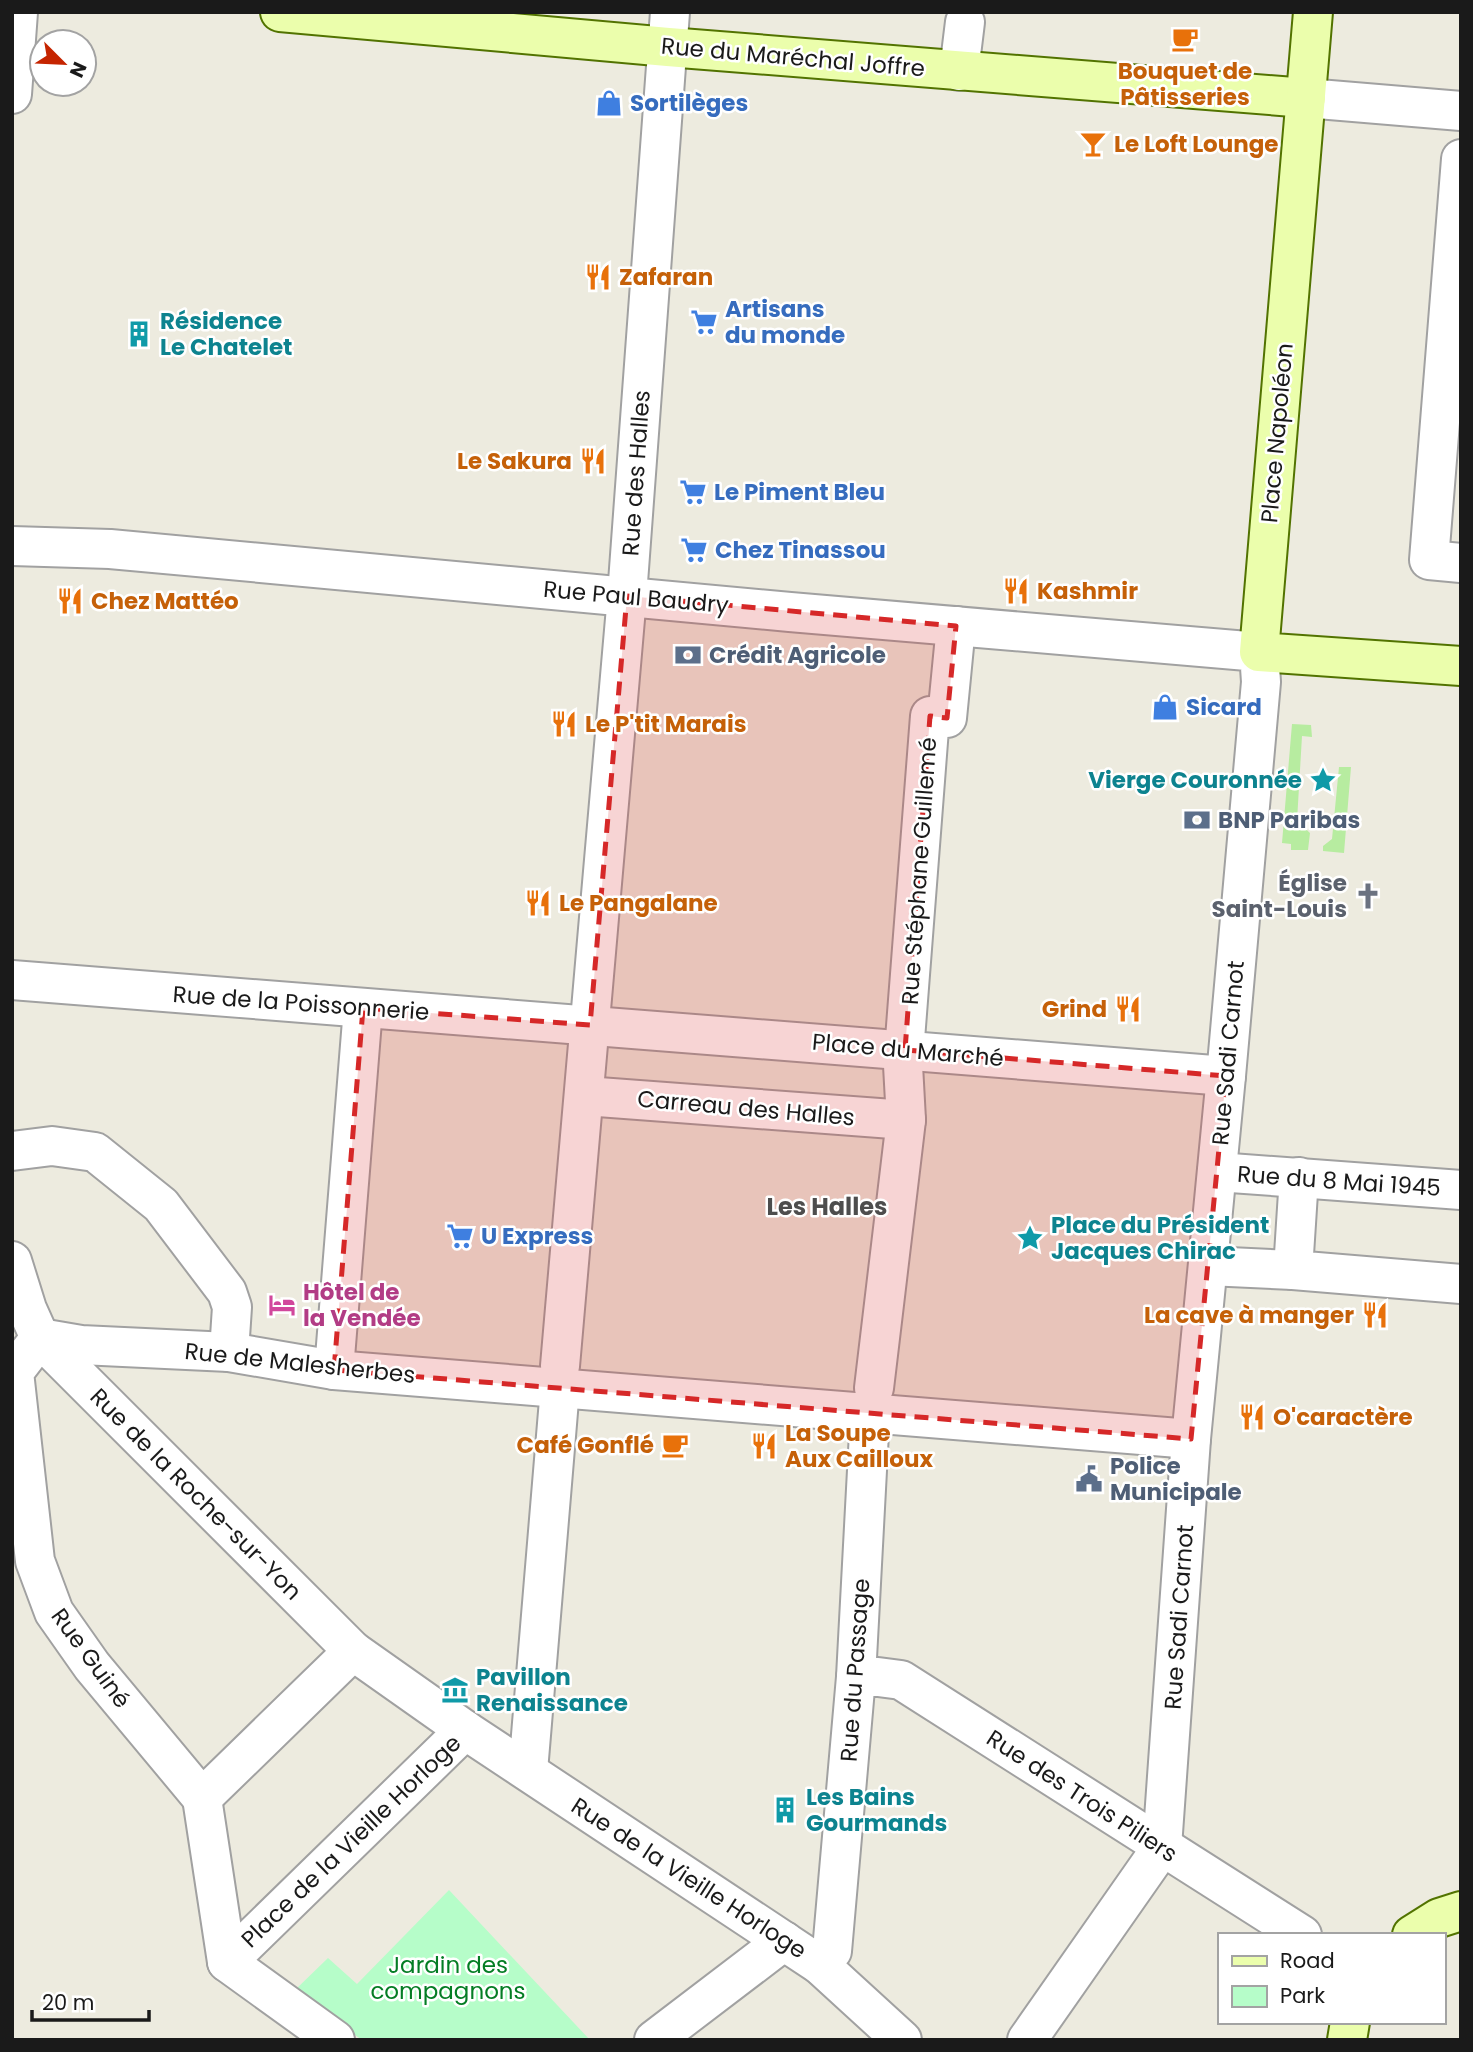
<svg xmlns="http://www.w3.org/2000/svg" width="1473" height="2052" viewBox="0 0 1473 2052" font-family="Poppins,sans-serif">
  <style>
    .grass { fill: #b7eca0 }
    .park { fill: #b6fdc9 }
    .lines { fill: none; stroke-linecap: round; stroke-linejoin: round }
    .street-casing { stroke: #a1a1a1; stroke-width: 42 }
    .secondary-casing { stroke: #527300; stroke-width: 42 }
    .street { stroke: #fff; stroke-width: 38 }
    .secondary { stroke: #ebfeac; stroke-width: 38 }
    .marked { fill: #d62828; fill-opacity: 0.2; stroke: #d62828; stroke-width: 5; stroke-dasharray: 14 9; stroke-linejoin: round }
    .labels { text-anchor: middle; stroke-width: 5; stroke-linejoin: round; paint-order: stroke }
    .street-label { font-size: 23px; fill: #1a1a1a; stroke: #fff }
    .food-label { font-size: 23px; font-weight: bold; fill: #c56008; stroke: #fff; text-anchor: start }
    .shop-label { font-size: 23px; font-weight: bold; fill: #366cbe; stroke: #fff; text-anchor: start }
    .culture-label { font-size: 23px; font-weight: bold; fill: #0d838f; stroke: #fff; text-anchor: start }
    .service-label { font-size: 23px; font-weight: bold; fill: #4e5e75; stroke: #fff; text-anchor: start }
    .worship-label { font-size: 23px; font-weight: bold; fill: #5b616d; stroke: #fff; text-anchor: end }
    .hotel-label { font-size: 23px; font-weight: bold; fill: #b23c85; stroke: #fff; text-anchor: start }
    .park-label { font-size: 23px; fill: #047d24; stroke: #fff }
    .neighbourhood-label { font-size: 24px; font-weight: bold; fill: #4d4d4d; stroke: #fff }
  </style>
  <rect width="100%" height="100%" fill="#edebdf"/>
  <g class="grass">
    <polygon points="1292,724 1311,725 1312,737 1302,736 1297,821 1310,833 1308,850 1291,850 1291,844 1282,843"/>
    <polygon points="1339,767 1351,767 1344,853 1323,851 1323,846 1332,839"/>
  </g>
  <polygon class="park" points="449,1890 590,2040 362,2040 294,1991 328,1958 357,1984"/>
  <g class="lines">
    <g class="street-casing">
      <g id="street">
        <polyline points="959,71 965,22"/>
        <polyline points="12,94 18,12"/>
        <polyline points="1306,98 1461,111"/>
        <polyline points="1461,159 1429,560 1461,563"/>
        <polyline points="12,546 110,549 790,612 1259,652 1261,682 1226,1076 1191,1439 1162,1847 1027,2040"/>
        <polyline points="12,980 1226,1076"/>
        <polyline points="585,1096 906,1120"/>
        <polyline points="12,1151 52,1146 95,1152 161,1205 227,1292 232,1307 229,1352"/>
        <polyline points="1217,1172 1461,1190"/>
        <polyline points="1299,1177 1293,1270 1461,1284"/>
        <polyline points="12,1261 27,1309 40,1338 353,1651"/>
        <polyline points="1208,1266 1293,1270"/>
        <polyline points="40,1338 81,1345 229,1352 334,1370 1191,1439"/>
        <polyline points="40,1338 14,1372 35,1561 54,1612 92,1666 202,1798"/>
        <polyline points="560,1366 627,596 670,12"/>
        <polyline points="334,1370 363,1008"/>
        <polyline points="874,1388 906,1120 903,1065 930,716 947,718 956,626"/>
        <polyline points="856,1677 878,1677 901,1680 1302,1935"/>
        <polyline points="528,1771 560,1388"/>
        <polyline points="202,1798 353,1651 465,1730 820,1965 902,2040"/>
        <polyline points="202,1798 227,1962 465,1730"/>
        <polyline points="227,1962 335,2040"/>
        <polyline points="820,1965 832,1951 856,1677 870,1414"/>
        <polyline points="654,2040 784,1941"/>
      </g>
    </g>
    <g class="secondary-casing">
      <g id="secondary">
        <polyline points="280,12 668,47 1306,98"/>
        <polyline points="1313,12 1259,652 1461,666"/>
        <polyline points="1412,1935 1439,1918 1461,1911"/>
        <polyline points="1347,2040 1350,2022"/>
      </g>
    </g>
    <use href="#street" class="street"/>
    <use href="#secondary" class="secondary"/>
  </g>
  <path class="marked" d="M627,596L956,626L947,718L930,716L905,1050L1226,1076L1191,1439L334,1370L363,1008L590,1025Z"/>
  <defs>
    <g id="cafe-bare" transform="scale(2.1)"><path d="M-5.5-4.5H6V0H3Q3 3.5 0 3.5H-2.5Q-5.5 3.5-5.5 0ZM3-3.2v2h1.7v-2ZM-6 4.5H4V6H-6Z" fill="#e8710a" stroke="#fff" stroke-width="2.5" paint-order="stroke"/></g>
    <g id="shop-bare" transform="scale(2.1)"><path d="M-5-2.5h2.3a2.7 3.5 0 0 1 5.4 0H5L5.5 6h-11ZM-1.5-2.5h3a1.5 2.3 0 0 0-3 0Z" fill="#3f7fe0" stroke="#fff" stroke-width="2.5" paint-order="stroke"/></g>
    <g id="bar-bare" transform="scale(2.1)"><path d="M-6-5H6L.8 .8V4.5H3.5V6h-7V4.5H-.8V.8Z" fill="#e8710a" stroke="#fff" stroke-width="2.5" paint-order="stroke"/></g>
    <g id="restaurant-bare" transform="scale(2.1)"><path d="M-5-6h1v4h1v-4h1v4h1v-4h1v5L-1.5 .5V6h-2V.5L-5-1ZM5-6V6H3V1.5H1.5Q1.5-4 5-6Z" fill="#e8710a" stroke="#fff" stroke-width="2.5" paint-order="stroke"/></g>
    <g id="supermarket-bare" transform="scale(2.1)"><path d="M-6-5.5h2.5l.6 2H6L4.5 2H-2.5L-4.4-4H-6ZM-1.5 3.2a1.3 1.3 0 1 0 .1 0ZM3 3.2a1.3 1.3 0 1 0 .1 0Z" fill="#3f7fe0" stroke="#fff" stroke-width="2.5" paint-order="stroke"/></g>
    <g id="building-bare" transform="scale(2.1)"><path d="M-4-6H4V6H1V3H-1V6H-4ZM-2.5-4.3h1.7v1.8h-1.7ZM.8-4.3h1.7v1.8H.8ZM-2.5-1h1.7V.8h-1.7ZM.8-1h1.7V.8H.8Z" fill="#0f9aa8" stroke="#fff" stroke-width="2.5" paint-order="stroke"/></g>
    <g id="bank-bare" transform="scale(2.1)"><path d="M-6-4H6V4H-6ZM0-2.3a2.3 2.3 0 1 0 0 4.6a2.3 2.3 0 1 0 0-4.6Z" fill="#5c6f8a" stroke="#fff" stroke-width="2.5" paint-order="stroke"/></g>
    <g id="sight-bare" transform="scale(2.1)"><path d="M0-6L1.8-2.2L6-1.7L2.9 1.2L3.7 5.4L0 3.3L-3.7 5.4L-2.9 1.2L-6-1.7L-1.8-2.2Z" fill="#0f9aa8" stroke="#fff" stroke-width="2.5" paint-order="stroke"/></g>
    <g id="church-bare" transform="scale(2.1)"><path d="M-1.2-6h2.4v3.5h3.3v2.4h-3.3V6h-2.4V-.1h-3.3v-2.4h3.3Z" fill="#6b7280" stroke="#fff" stroke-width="2.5" paint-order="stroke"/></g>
    <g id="hotel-bare" transform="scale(2.1)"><path d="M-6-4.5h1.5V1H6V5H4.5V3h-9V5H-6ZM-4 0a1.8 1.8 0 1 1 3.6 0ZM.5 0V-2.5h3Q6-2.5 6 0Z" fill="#d1479c" stroke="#fff" stroke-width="2.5" paint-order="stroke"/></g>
    <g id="civic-bare" transform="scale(2.1)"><path d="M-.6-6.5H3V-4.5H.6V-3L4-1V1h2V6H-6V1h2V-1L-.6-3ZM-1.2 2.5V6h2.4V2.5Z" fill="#5c6f8a" stroke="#fff" stroke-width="2.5" paint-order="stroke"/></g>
    <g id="museum-bare" transform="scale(2.1)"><path d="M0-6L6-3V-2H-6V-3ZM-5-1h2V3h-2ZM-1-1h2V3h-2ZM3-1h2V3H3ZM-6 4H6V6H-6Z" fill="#0f9aa8" stroke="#fff" stroke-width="2.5" paint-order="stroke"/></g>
  </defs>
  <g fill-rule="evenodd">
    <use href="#cafe-bare" x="1185" y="39"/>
    <use href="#shop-bare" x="609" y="103"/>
    <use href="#bar-bare" x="1093" y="144"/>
    <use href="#restaurant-bare" x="598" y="277"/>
    <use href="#supermarket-bare" x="704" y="322"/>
    <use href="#building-bare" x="139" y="334"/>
    <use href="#restaurant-bare" x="593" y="461"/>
    <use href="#supermarket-bare" x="693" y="492"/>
    <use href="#supermarket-bare" x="694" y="550"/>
    <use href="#restaurant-bare" x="1016" y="591"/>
    <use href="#restaurant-bare" x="70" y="601"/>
    <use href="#bank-bare" x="688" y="655"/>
    <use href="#shop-bare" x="1165" y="707"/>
    <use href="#restaurant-bare" x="564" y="724"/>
    <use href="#sight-bare" x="1323" y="780"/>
    <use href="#bank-bare" x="1197" y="820"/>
    <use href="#church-bare" x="1368" y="896"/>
    <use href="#restaurant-bare" x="538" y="903"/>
    <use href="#restaurant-bare" x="1128" y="1009"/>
    <use href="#supermarket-bare" x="460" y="1236"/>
    <use href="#sight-bare" x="1030" y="1238"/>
    <use href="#hotel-bare" x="282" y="1305"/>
    <use href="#restaurant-bare" x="1375" y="1315"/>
    <use href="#restaurant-bare" x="1252" y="1417"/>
    <use href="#cafe-bare" x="675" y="1445"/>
    <use href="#restaurant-bare" x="764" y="1446"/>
    <use href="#civic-bare" x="1089" y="1479"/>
    <use href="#museum-bare" x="455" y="1690"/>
    <use href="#building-bare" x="785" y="1810"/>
  </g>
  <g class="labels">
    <g class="street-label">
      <text transform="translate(793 57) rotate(5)" y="8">Rue du Maréchal Joffre</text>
      <text transform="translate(1277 433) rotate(-85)" y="8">Place Napoléon</text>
      <text transform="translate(636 473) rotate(-86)" y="8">Rue des Halles</text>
      <text transform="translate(636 597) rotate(5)" y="8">Rue Paul Baudry</text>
      <text transform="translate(919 871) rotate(-86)" y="8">Rue Stéphane Guillemé</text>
      <text transform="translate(301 1003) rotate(4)" y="8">Rue de la Poissonnerie</text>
      <text transform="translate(908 1050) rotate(5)" y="8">Place du Marché</text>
      <text transform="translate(1228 1053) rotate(-85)" y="8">Rue Sadi Carnot</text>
      <text transform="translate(746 1108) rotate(5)" y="8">Carreau des Halles</text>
      <text transform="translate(1339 1181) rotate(4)" y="8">Rue du 8 Mai 1945</text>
      <text transform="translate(300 1363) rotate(6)" y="8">Rue de Malesherbes</text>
      <text transform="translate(196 1494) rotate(45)" y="8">Rue de la Roche-sur-Yon</text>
      <text transform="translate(1179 1617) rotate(-86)" y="8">Rue Sadi Carnot</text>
      <text transform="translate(91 1658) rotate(54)" y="8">Rue Guiné</text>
      <text transform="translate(855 1670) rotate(-86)" y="8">Rue du Passage</text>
      <text transform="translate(1082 1796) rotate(33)" y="8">Rue des Trois Piliers</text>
      <text transform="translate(351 1841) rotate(-44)" y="8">Place de la Vieille Horloge</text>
      <text transform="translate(689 1878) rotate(33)" y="8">Rue de la Vieille Horloge</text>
    </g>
    <g class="food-label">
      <text x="1185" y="79" text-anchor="middle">Bouquet de<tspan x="1185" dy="26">Pâtisseries</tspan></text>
      <text x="1114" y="152">Le Loft Lounge</text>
      <text x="619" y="285">Zafaran</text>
      <text x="572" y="469" text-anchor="end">Le Sakura</text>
      <text x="1037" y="599">Kashmir</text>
      <text x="91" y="609">Chez Mattéo</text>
      <text x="585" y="732">Le P'tit Marais</text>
      <text x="559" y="911">Le Pangalane</text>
      <text x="1107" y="1017" text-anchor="end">Grind</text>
      <text x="1354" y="1323" text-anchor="end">La cave à manger</text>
      <text x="1273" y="1425">O'caractère</text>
      <text x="785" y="1441">La Soupe<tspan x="785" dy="26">Aux Cailloux</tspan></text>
      <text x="654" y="1453" text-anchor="end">Café Gonflé</text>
    </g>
    <g class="shop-label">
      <text x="630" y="111">Sortilèges</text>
      <text x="725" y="317">Artisans<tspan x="725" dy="26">du monde</tspan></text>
      <text x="714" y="500">Le Piment Bleu</text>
      <text x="715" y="558">Chez Tinassou</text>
      <text x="1186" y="715">Sicard</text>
      <text x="481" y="1244">U Express</text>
    </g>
    <g class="culture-label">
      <text x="160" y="329">Résidence<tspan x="160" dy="26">Le Chatelet</tspan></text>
      <text x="1302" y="788" text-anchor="end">Vierge Couronnée</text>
      <text x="1051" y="1233">Place du Président<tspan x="1051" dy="26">Jacques Chirac</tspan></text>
      <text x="476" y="1685">Pavillon<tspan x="476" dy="26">Renaissance</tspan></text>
      <text x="806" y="1805">Les Bains<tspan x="806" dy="26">Gourmands</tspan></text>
    </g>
    <g class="service-label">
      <text x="709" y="663">Crédit Agricole</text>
      <text x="1218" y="828">BNP Paribas</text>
      <text x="1110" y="1474">Police<tspan x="1110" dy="26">Municipale</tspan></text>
    </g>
    <g class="worship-label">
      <text x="1347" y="891">Église<tspan x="1347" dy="26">Saint-Louis</tspan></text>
    </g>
    <g class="hotel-label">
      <text x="303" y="1300">Hôtel de<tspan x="303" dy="26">la Vendée</tspan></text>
    </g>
    <g class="park-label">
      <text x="448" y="1973">Jardin des<tspan x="448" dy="26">compagnons</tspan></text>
    </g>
    <g class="neighbourhood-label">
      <text x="827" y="1215">Les Halles</text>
    </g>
  </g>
  <rect width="1473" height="2052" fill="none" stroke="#1a1a1a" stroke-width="28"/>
  <rect x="1218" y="1933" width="228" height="91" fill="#ffffff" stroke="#a3a3a3" stroke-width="2"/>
  <rect x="1232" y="1956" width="35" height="10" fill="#ebfeac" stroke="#a3a3a3" stroke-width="2"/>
  <text x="1280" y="1968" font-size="21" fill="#1a1a1a">Road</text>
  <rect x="1232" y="1986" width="35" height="21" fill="#b6fdc9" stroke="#a3a3a3" stroke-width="2"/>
  <text x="1280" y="2003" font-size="21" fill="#1a1a1a">Park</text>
  <g transform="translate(63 63) rotate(114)"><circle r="33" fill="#ffffff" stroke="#a3a3a3" stroke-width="2"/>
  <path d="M0-5L12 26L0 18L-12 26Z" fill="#c52400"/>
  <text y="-10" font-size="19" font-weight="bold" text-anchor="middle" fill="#1a1a1a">N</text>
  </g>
  <path d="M32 2010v10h117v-10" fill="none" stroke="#1a1a1a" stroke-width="3.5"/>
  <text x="42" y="2010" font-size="21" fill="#1a1a1a" stroke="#ffffff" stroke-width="5" paint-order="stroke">20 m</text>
</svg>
